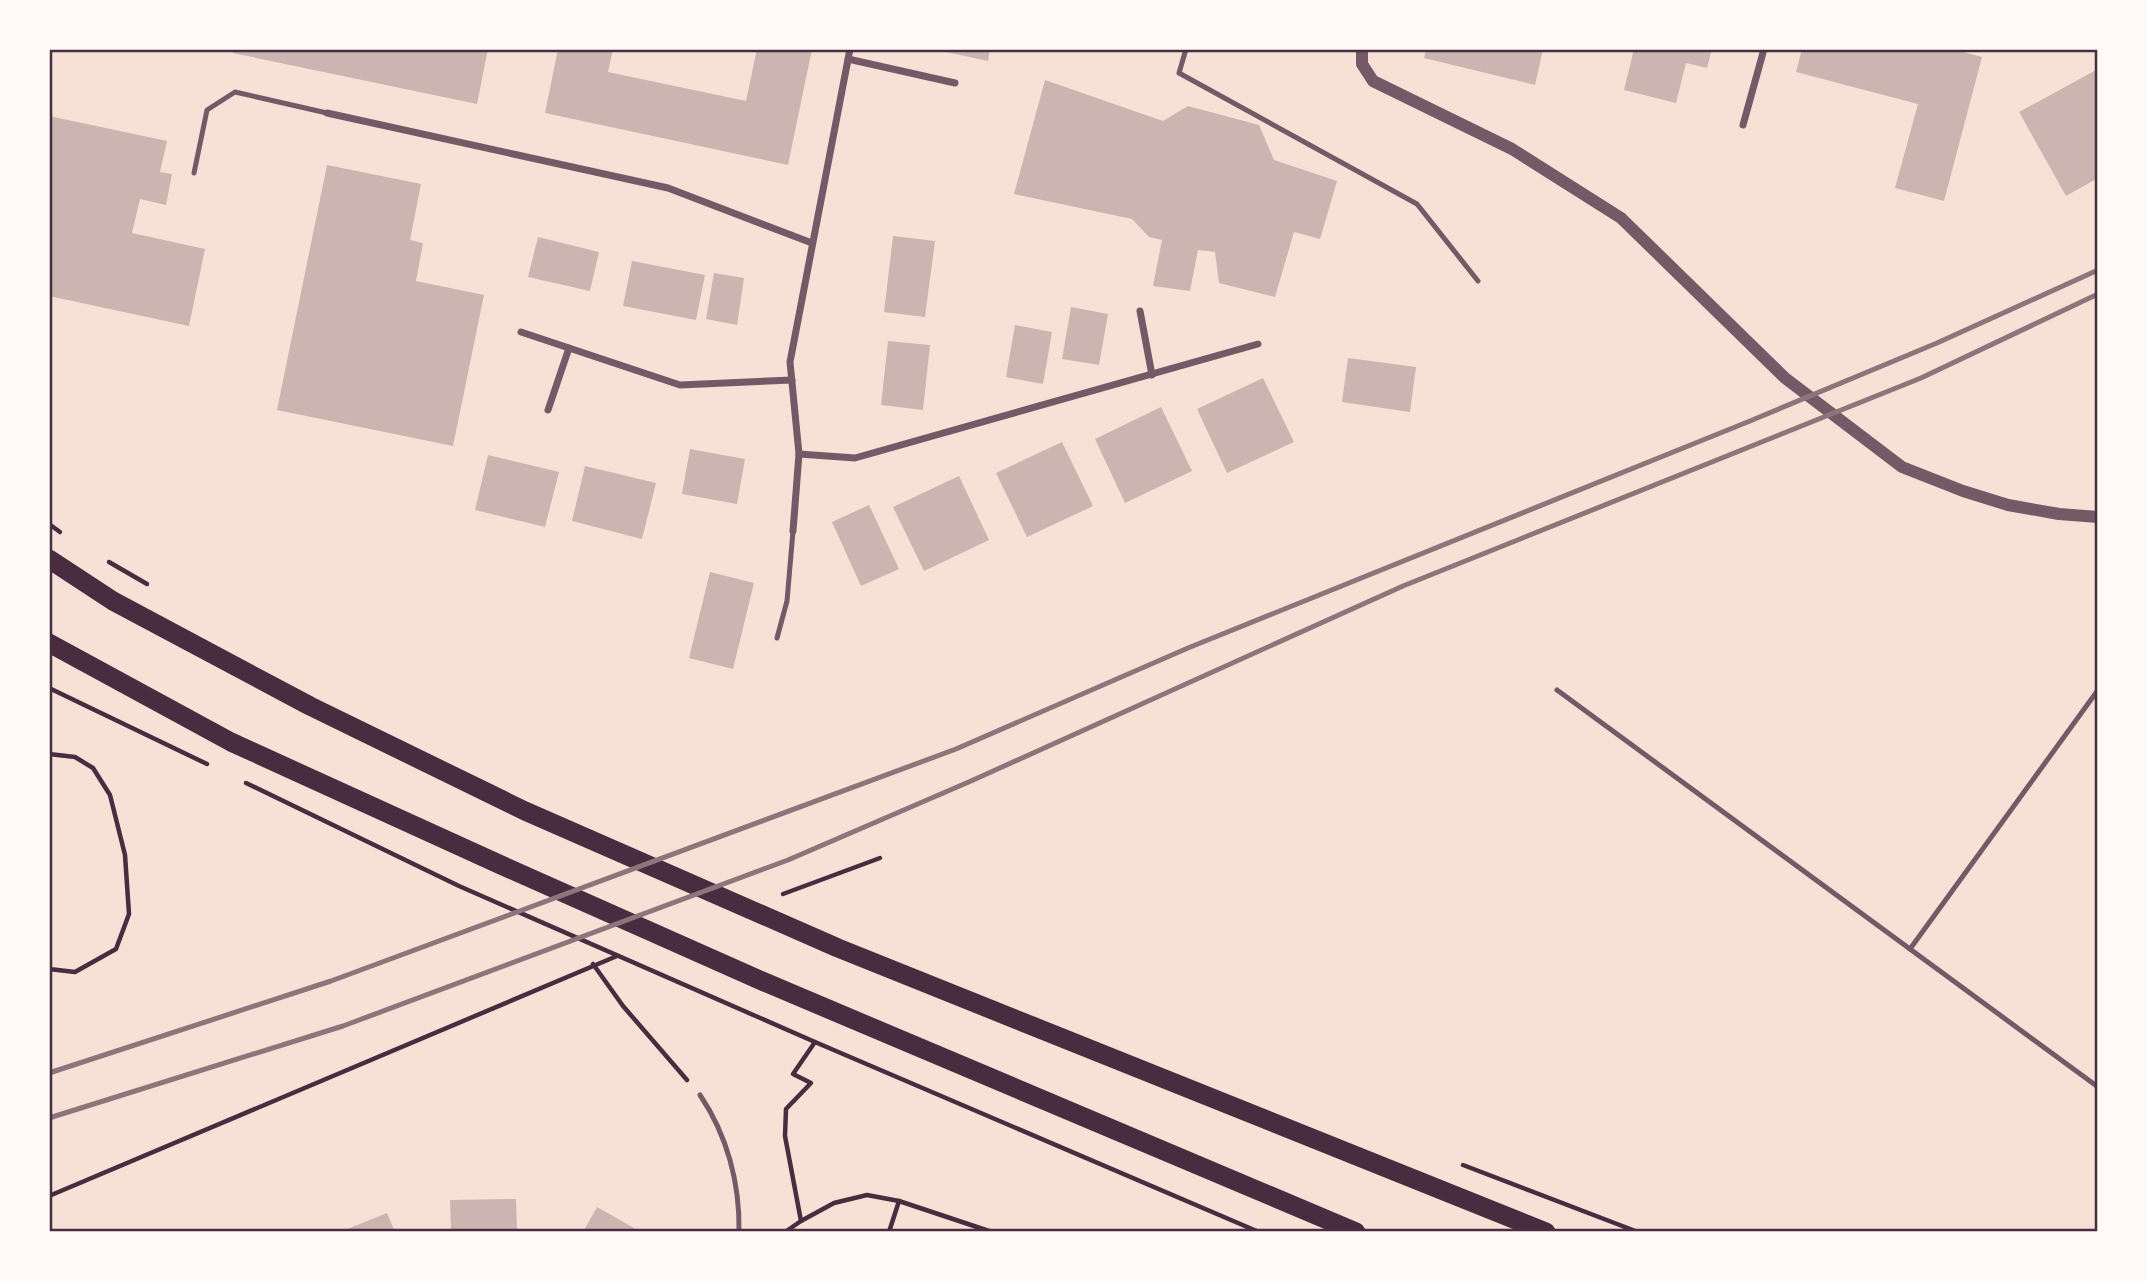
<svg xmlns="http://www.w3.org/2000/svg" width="2147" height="1281" viewBox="0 0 2147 1281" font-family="Montserrat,sans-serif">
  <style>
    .building { fill: #ccb4b1 }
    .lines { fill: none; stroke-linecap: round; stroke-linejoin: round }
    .path { stroke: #4a2c40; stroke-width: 4.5 }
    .service { stroke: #755966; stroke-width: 5 }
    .minor { stroke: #755966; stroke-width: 7 }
    .tertiary { stroke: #755966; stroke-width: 12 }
    .trunk { stroke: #4a2c40; stroke-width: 19 }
    .rail { stroke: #8f747c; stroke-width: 5 }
    .neatline { fill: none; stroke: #4a2c40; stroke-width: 2.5 }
  </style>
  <rect width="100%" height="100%" fill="#f7e1d7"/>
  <g class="building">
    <polygon points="234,49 488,49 477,104 233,53"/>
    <polygon points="558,49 613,49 608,72 746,101 757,49 812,49 788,165 545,113"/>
    <polygon points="932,49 990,49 988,61"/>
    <polygon points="1426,49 1543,49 1535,85 1424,58"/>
    <polygon points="1634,49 1712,49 1707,68 1686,63 1676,103 1624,90"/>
    <polygon points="1802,49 1952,49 1982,57 1944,201 1895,188 1918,104 1796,72"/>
    <polygon points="2098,69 2098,178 2066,196 2019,112"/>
    <polygon points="1045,80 1163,121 1188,106 1259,125 1274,160 1337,181 1320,239 1294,232 1275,297 1219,283 1215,252 1198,250 1190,291 1153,286 1162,240 1149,237 1132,219 1014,194"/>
    <polygon points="49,116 167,141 160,172 172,174 166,205 140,199 132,233 205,249 189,326 49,296"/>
    <polygon points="327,165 421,184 410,240 423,243 416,281 484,295 453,446 277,410"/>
    <polygon points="893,236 935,241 925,317 884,312"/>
    <polygon points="538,237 599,252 590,291 528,277"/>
    <polygon points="632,261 705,275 696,320 623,306"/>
    <polygon points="714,273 744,278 737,325 706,319"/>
    <polygon points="1071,307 1108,314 1099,365 1062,359"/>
    <polygon points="1015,325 1052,332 1043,384 1006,377"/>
    <polygon points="888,341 930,345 923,410 881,405"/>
    <polygon points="1348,358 1416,367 1410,412 1342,402"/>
    <polygon points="1263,378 1294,442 1227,473 1197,409"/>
    <polygon points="1161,407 1192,471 1125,503 1095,439"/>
    <polygon points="1062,442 1093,506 1027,537 996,473"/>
    <polygon points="690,449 745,459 737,504 682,494"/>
    <polygon points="488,455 559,472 545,527 475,510"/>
    <polygon points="585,466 656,483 642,539 572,521"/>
    <polygon points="959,476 989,540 924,571 893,507"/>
    <polygon points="869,505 899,569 861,586 832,522"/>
    <polygon points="710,572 754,583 733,669 689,658"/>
    <polygon points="516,1199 517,1232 451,1232 450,1200"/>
    <polygon points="597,1207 641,1232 583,1232"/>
    <polygon points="387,1213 395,1232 340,1232"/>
  </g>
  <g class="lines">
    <g class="path">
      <polyline points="49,524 60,532"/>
      <polyline points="109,562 147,584"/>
      <polyline points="49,688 207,764"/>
      <polyline points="49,754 75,757 93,768 110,795 125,855 129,914 116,949 75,972 49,969"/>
      <polyline points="246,783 459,886 815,1042 1259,1232"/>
      <polyline points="783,894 880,858"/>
      <polyline points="593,964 623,1006 687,1080"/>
      <polyline points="1463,1165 1638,1232"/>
      <polyline points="49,1196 617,956"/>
      <polyline points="801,1221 785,1136 786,1109 811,1083 793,1074 815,1042"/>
      <polyline points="785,1232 801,1221 834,1203 867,1195 899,1201 992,1232"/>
      <polyline points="889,1232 899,1201"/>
    </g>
    <g class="service">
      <polyline points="1186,49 1179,73 1417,204 1478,281"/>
      <polyline points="194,173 207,110 235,92 327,113"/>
      <polyline points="777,638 787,601 793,531"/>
      <polyline points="1557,690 2098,1087"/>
      <polyline points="1910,949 2098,690"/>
      <path d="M700,1095C727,1135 740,1183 739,1232"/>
    </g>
    <g class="minor">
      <polyline points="848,59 955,83"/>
      <polyline points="327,113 668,188 812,243"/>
      <polyline points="1743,125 1764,49"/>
      <polyline points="1140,311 1152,375"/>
      <polyline points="521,332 680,385 792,380"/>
      <polyline points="548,410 569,348"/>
      <polyline points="799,454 855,458 1258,344"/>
      <polyline points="793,531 799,454 790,362 850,49"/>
    </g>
    <polyline class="tertiary" points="1362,49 1362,64 1373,81 1512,149 1621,218 1785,378 1902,467 1963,491 2008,505 2059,514 2098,517"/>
    <g class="trunk">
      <polyline points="49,559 113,601 310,706 525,811 838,948 1546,1232"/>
      <polyline points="49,643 231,742 501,865 762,981 1356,1232"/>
    </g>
    <g class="rail">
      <polyline points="49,1073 331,981 956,749 1188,648 1750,421 1937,343 2098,270"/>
      <polyline points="49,1118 343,1026 788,860 971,781 1403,586 1921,378 2098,294"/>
    </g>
  </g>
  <rect width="2147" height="1281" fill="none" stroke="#fffaf5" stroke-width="102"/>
  <rect x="51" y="51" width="2045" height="1179" class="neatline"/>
</svg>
